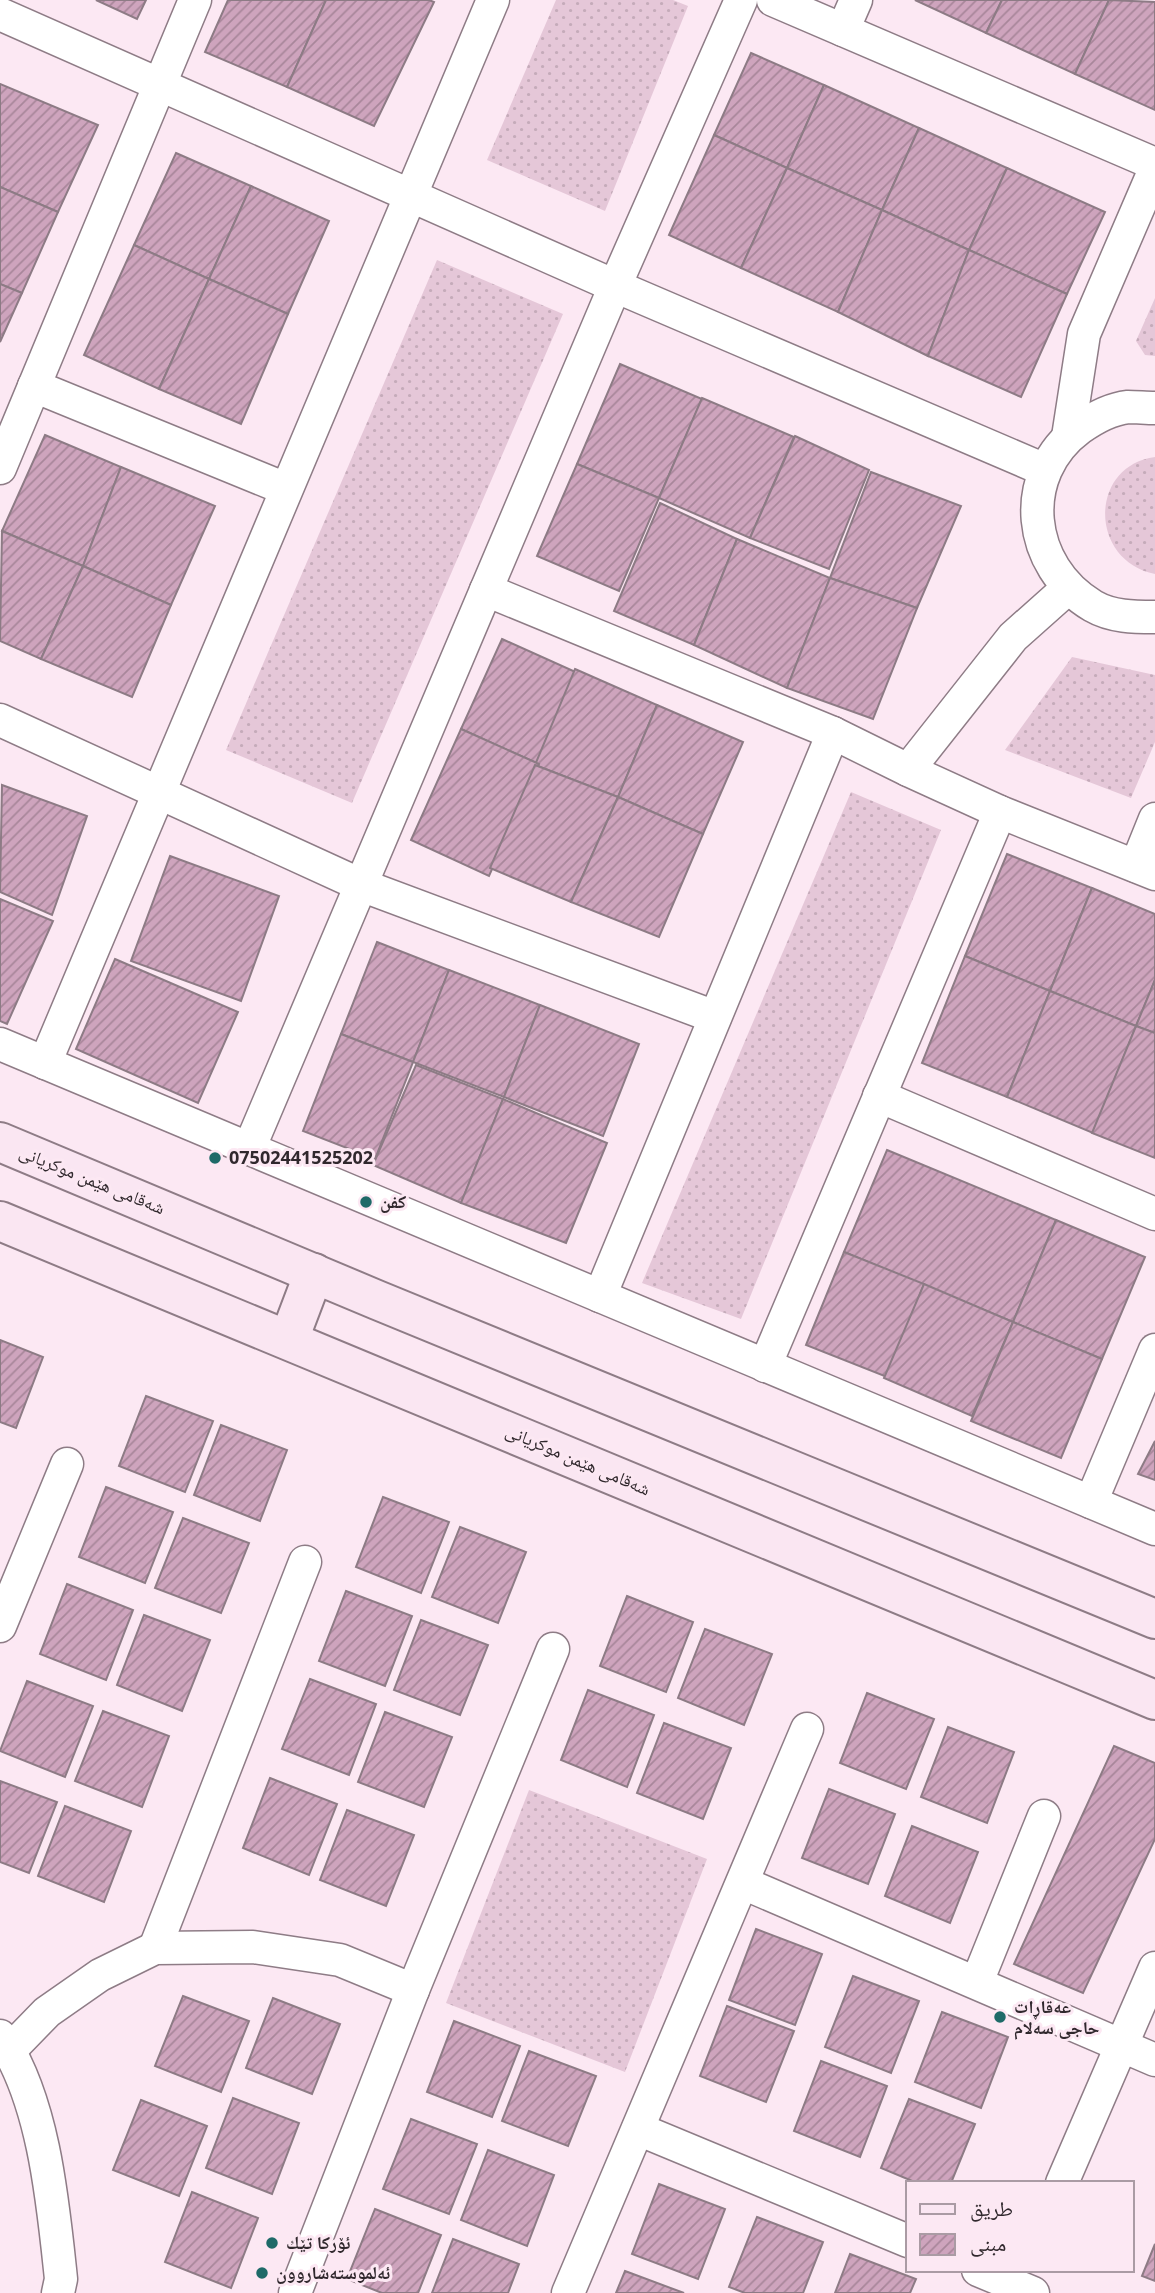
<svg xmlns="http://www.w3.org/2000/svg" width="1155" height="2293" viewBox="0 0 1155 2293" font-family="'Noto Sans','Noto Naskh Arabic',sans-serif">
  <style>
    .grass { fill: url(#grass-dots) }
    .building { fill: url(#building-hatch); stroke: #8d7b85; stroke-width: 2 }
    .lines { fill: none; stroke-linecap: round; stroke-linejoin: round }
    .street-casing { stroke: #8e7c86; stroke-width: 35 }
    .secondary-casing { stroke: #8e7c86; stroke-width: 42 }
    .street { stroke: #fff; stroke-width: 32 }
    .secondary { stroke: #fae6f2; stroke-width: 38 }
    .poi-dot { fill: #1e6a68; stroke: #fce8f3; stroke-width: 2.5 }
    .labels { text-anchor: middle; stroke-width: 6; stroke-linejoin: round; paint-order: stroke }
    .poi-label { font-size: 18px; font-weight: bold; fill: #30282d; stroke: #fce8f3; text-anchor: start }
    .street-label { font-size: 18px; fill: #30282d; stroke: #fce8f3 }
  </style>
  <defs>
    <pattern id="grass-dots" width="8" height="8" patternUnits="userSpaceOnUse" patternTransform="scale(1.75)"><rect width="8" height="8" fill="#e5c7d8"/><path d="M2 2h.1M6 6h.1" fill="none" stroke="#c5abba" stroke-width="1.8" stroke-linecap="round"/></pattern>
    <pattern id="building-hatch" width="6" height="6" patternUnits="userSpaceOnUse" patternTransform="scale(1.75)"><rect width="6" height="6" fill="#cea4bd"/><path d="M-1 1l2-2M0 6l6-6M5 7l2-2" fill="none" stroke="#a8869a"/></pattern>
  </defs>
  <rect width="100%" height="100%" fill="#fce8f3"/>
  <g class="grass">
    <polygon points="556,0 673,0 688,6 605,211 487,160"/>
    <polygon points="437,260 563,314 352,803 226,750"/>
    <polygon points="1155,298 1155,356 1145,355 1136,341"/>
    <path d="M1155,457V574C1089,561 1088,466 1155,457Z"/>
    <polygon points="1072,657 1155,675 1155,742 1131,798 1005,750"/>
    <polygon points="851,792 941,830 741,1319 642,1283"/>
    <polygon points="529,1790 707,1859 625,2072 446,2003"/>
  </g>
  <g class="building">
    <polygon points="96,0 146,0 137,19"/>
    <polygon points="228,0 326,0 287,87 205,52"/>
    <polygon points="326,0 429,0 434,2 374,126 287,87"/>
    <polygon points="915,0 1002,0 986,33"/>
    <polygon points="1002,0 1109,0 1075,74 986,33"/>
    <polygon points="1109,0 1155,2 1155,110 1075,74"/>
    <polygon points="751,53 824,85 787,168 714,135"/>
    <polygon points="0,84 98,125 58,212 0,187"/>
    <polygon points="824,85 919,128 882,210 787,168"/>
    <polygon points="919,128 1007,168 969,250 882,210"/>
    <polygon points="714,135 787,168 741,268 669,235"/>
    <polygon points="176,153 251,186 209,279 134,245"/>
    <polygon points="787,168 882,210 838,312 741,268"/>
    <polygon points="1007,168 1105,212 1067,294 969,250"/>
    <polygon points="251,186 329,221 288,314 209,279"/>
    <polygon points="0,187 58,212 22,293 0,284"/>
    <polygon points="882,210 969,250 928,356 838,312"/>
    <polygon points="134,245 209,279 159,389 84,355"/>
    <polygon points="969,250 1067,294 1021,397 928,356"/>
    <polygon points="209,279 288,314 241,424 159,389"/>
    <polygon points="0,284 22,293 0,342"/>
    <polygon points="620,364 702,399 659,498 577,464"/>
    <polygon points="702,398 794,437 750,538 659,498"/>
    <polygon points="45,435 121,467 83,566 2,531"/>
    <polygon points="795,436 869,470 829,569 750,538"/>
    <polygon points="577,464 659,498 619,591 537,556"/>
    <polygon points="121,467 215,506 171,605 83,566"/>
    <polygon points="871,472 961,506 917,608 830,578"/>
    <polygon points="660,503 737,539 694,645 614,611"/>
    <polygon points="2,531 83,566 41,659 0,641"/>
    <polygon points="737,539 830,578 787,688 694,645"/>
    <polygon points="83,566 171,605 132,697 41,659"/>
    <polygon points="830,578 917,608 873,719 787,688"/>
    <polygon points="502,639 580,674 539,764 461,729"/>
    <polygon points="575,669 657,705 618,797 535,765"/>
    <polygon points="657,705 743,742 703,834 618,797"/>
    <polygon points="461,729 539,764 489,876 411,840"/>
    <polygon points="535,765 618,797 571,902 490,868"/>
    <polygon points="2,785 87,816 52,915 0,892"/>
    <polygon points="618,797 703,834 659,937 571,902"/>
    <polygon points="1007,854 1092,888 1050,991 965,956"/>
    <polygon points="170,856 279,896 241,1001 131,961"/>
    <polygon points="1092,888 1155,914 1155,980 1136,1026 1050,991"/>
    <polygon points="0,899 53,921 7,1024 0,1021"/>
    <polygon points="377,942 449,970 413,1062 341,1034"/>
    <polygon points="965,956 1050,991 1007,1097 922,1063"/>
    <polygon points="115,959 238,1012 198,1103 76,1049"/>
    <polygon points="449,970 540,1005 504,1097 413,1062"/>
    <polygon points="1155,980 1155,1033 1136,1026"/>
    <polygon points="1050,991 1136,1026 1093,1133 1007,1097"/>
    <polygon points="540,1005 639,1044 603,1136 504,1097"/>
    <polygon points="1136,1026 1155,1033 1155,1158 1092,1133"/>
    <polygon points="341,1034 413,1062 375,1159 303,1131"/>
    <polygon points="416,1065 503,1099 461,1203 373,1165"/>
    <polygon points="503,1099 607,1143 566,1243 461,1203"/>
    <polygon points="887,1150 1056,1220 1013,1322 844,1252"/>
    <polygon points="1056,1220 1145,1257 1102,1359 1013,1322"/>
    <polygon points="844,1252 924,1284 887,1377 806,1345"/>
    <polygon points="924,1284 1013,1322 972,1416 884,1378"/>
    <polygon points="1013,1322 1102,1359 1061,1458 971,1421"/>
    <polygon points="0,1340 43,1357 16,1428 0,1422"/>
    <polygon points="146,1396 213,1421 185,1492 119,1466"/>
    <polygon points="221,1425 287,1450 260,1521 194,1495"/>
    <polygon points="1155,1441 1155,1480 1138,1474"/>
    <polygon points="106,1487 173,1512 145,1583 79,1557"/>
    <polygon points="383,1497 449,1522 421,1593 356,1567"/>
    <polygon points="183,1518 249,1543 221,1613 155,1588"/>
    <polygon points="460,1527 526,1552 498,1623 432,1597"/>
    <polygon points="67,1584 133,1610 106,1680 40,1654"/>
    <polygon points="346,1591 412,1616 385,1686 319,1661"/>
    <polygon points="627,1596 693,1622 666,1692 600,1666"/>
    <polygon points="144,1615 210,1640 182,1711 117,1685"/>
    <polygon points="421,1620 488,1645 460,1715 394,1690"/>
    <polygon points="705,1629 772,1654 744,1725 678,1698"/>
    <polygon points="310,1679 376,1704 349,1775 282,1749"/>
    <polygon points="27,1681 93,1706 65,1777 0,1751"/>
    <polygon points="588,1690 654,1715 627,1787 561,1760"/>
    <polygon points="867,1693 934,1719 906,1789 840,1763"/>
    <polygon points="103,1711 169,1736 142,1807 75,1781"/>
    <polygon points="385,1712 452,1737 424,1807 358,1782"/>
    <polygon points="664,1723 731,1748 703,1819 637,1793"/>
    <polygon points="948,1727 1014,1752 987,1823 921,1797"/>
    <polygon points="1114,1746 1155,1763 1155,1839 1083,1993 1014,1964"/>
    <polygon points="270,1778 337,1804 309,1875 243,1848"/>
    <polygon points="0,1781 57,1802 29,1873 0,1862"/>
    <polygon points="829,1789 895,1814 868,1884 802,1858"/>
    <polygon points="65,1806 131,1831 104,1902 38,1876"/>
    <polygon points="347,1810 414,1835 386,1906 320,1880"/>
    <polygon points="912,1826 978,1852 950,1923 885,1896"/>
    <polygon points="756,1929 822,1954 795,2025 729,2000"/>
    <polygon points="853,1976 919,2001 891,2073 825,2047"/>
    <polygon points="183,1996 249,2021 221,2092 155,2066"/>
    <polygon points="273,1998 340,2024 312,2094 246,2068"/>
    <polygon points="727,2006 794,2031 766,2102 700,2076"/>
    <polygon points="942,2012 1008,2037 981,2108 915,2082"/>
    <polygon points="454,2021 520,2046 492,2117 427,2092"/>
    <polygon points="529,2051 596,2076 568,2146 502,2121"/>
    <polygon points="821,2061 887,2086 860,2157 794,2131"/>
    <polygon points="233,2098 299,2123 272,2194 206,2168"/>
    <polygon points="909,2099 975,2124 951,2183 917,2183 881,2168"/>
    <polygon points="141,2100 207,2126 179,2196 113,2170"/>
    <polygon points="411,2119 477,2144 449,2214 383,2189"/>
    <polygon points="488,2150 554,2175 527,2246 461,2220"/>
    <polygon points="659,2184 725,2209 698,2279 632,2254"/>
    <polygon points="192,2192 258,2218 231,2288 165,2262"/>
    <polygon points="375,2209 441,2235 418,2293 382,2293 347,2279"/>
    <polygon points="757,2217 823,2242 803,2293 745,2293 729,2287"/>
    <polygon points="453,2239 519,2264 508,2293 432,2293"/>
    <polygon points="1155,2244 1155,2281 1142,2276"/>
    <polygon points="850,2254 916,2279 910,2293 835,2293"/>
    <polygon points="625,2271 684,2293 616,2293"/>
  </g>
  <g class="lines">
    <g class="street-casing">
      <g id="street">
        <polyline points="773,0 1155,164"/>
        <polyline points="0,14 615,286 1045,470"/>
        <polyline points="843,30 856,0"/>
        <polyline points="34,386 286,489"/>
        <path d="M1155,408C1146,408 1137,407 1128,407C1111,409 1094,418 1080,428C1016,475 1027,567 1093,606C1112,617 1134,617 1155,617"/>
        <polyline points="1068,437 1084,334 1155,169"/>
        <polyline points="0,468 195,0"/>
        <polyline points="486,590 833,733 908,770 1000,812 1155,874"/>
        <polyline points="0,720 361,885 715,1017"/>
        <polyline points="908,770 1013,637 1068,588"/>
        <polyline points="1136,866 1155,819"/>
        <polyline points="0,1044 1155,1529"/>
        <polyline points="45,1063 493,0"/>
        <polyline points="879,1096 1155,1214"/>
        <polyline points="249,1149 615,286 741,0"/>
        <polyline points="600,1296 833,733"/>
        <polyline points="765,1366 1000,812"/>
        <polyline points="1091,1502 1155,1350"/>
        <polyline points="0,1626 67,1464"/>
        <polyline points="743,1883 1155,2060"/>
        <polyline points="155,1948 305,1562"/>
        <polyline points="977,1982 1044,1816"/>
        <path d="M0,2036C44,2100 53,2203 61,2279L58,2293"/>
        <polyline points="10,2050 47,2012 100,1975 155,1948 253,1947 340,1960 413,1990"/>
        <polyline points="638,2129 908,2241"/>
        <polyline points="1062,2183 1155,1968"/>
        <polyline points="978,2270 1033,2293"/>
        <polyline points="295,2293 413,1990 553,1649"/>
        <polyline points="568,2293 807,1729"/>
      </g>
    </g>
    <g class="secondary-casing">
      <g id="secondary">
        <polyline points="0,1142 377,1300 1155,1619"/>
        <polyline points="0,1221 1155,1700"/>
        <polyline points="289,1339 314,1273"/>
      </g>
    </g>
    <use href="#street" class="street"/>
    <use href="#secondary" class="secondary"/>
  </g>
  <g class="poi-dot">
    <circle cx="215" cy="1158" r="7"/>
    <circle cx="366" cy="1202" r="7"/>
    <circle cx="1000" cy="2017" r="7"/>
    <circle cx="272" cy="2243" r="7"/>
    <circle cx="262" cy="2273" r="7"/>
  </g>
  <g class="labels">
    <g class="poi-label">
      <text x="229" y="1164">07502441525202</text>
      <text x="380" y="1208">كفن</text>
      <text x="1014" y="2013">عەقاڕات<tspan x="1014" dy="21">حاجی سەلام</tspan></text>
      <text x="286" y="2249">ئۆركا تێك</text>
      <text x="276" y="2279">ئەلموستەشاروون</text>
    </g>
    <g class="street-label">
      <text transform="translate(92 1180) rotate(22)" y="6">شەقامی هێمن موکریانی</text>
      <text transform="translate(578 1460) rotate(23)" y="6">شەقامی هێمن موکریانی</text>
    </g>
  </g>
  <rect x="906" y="2181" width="228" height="91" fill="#fce8f3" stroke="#aa9ba4" stroke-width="2"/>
  <rect x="920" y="2204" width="35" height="10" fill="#fae6f2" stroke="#aa9ba4" stroke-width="2"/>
  <text x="970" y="2216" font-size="21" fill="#30282d">طريق</text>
  <rect x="920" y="2234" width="35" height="21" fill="url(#building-hatch)" stroke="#aa9ba4" stroke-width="2"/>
  <text x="970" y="2251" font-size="21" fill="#30282d">مبنى</text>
</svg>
